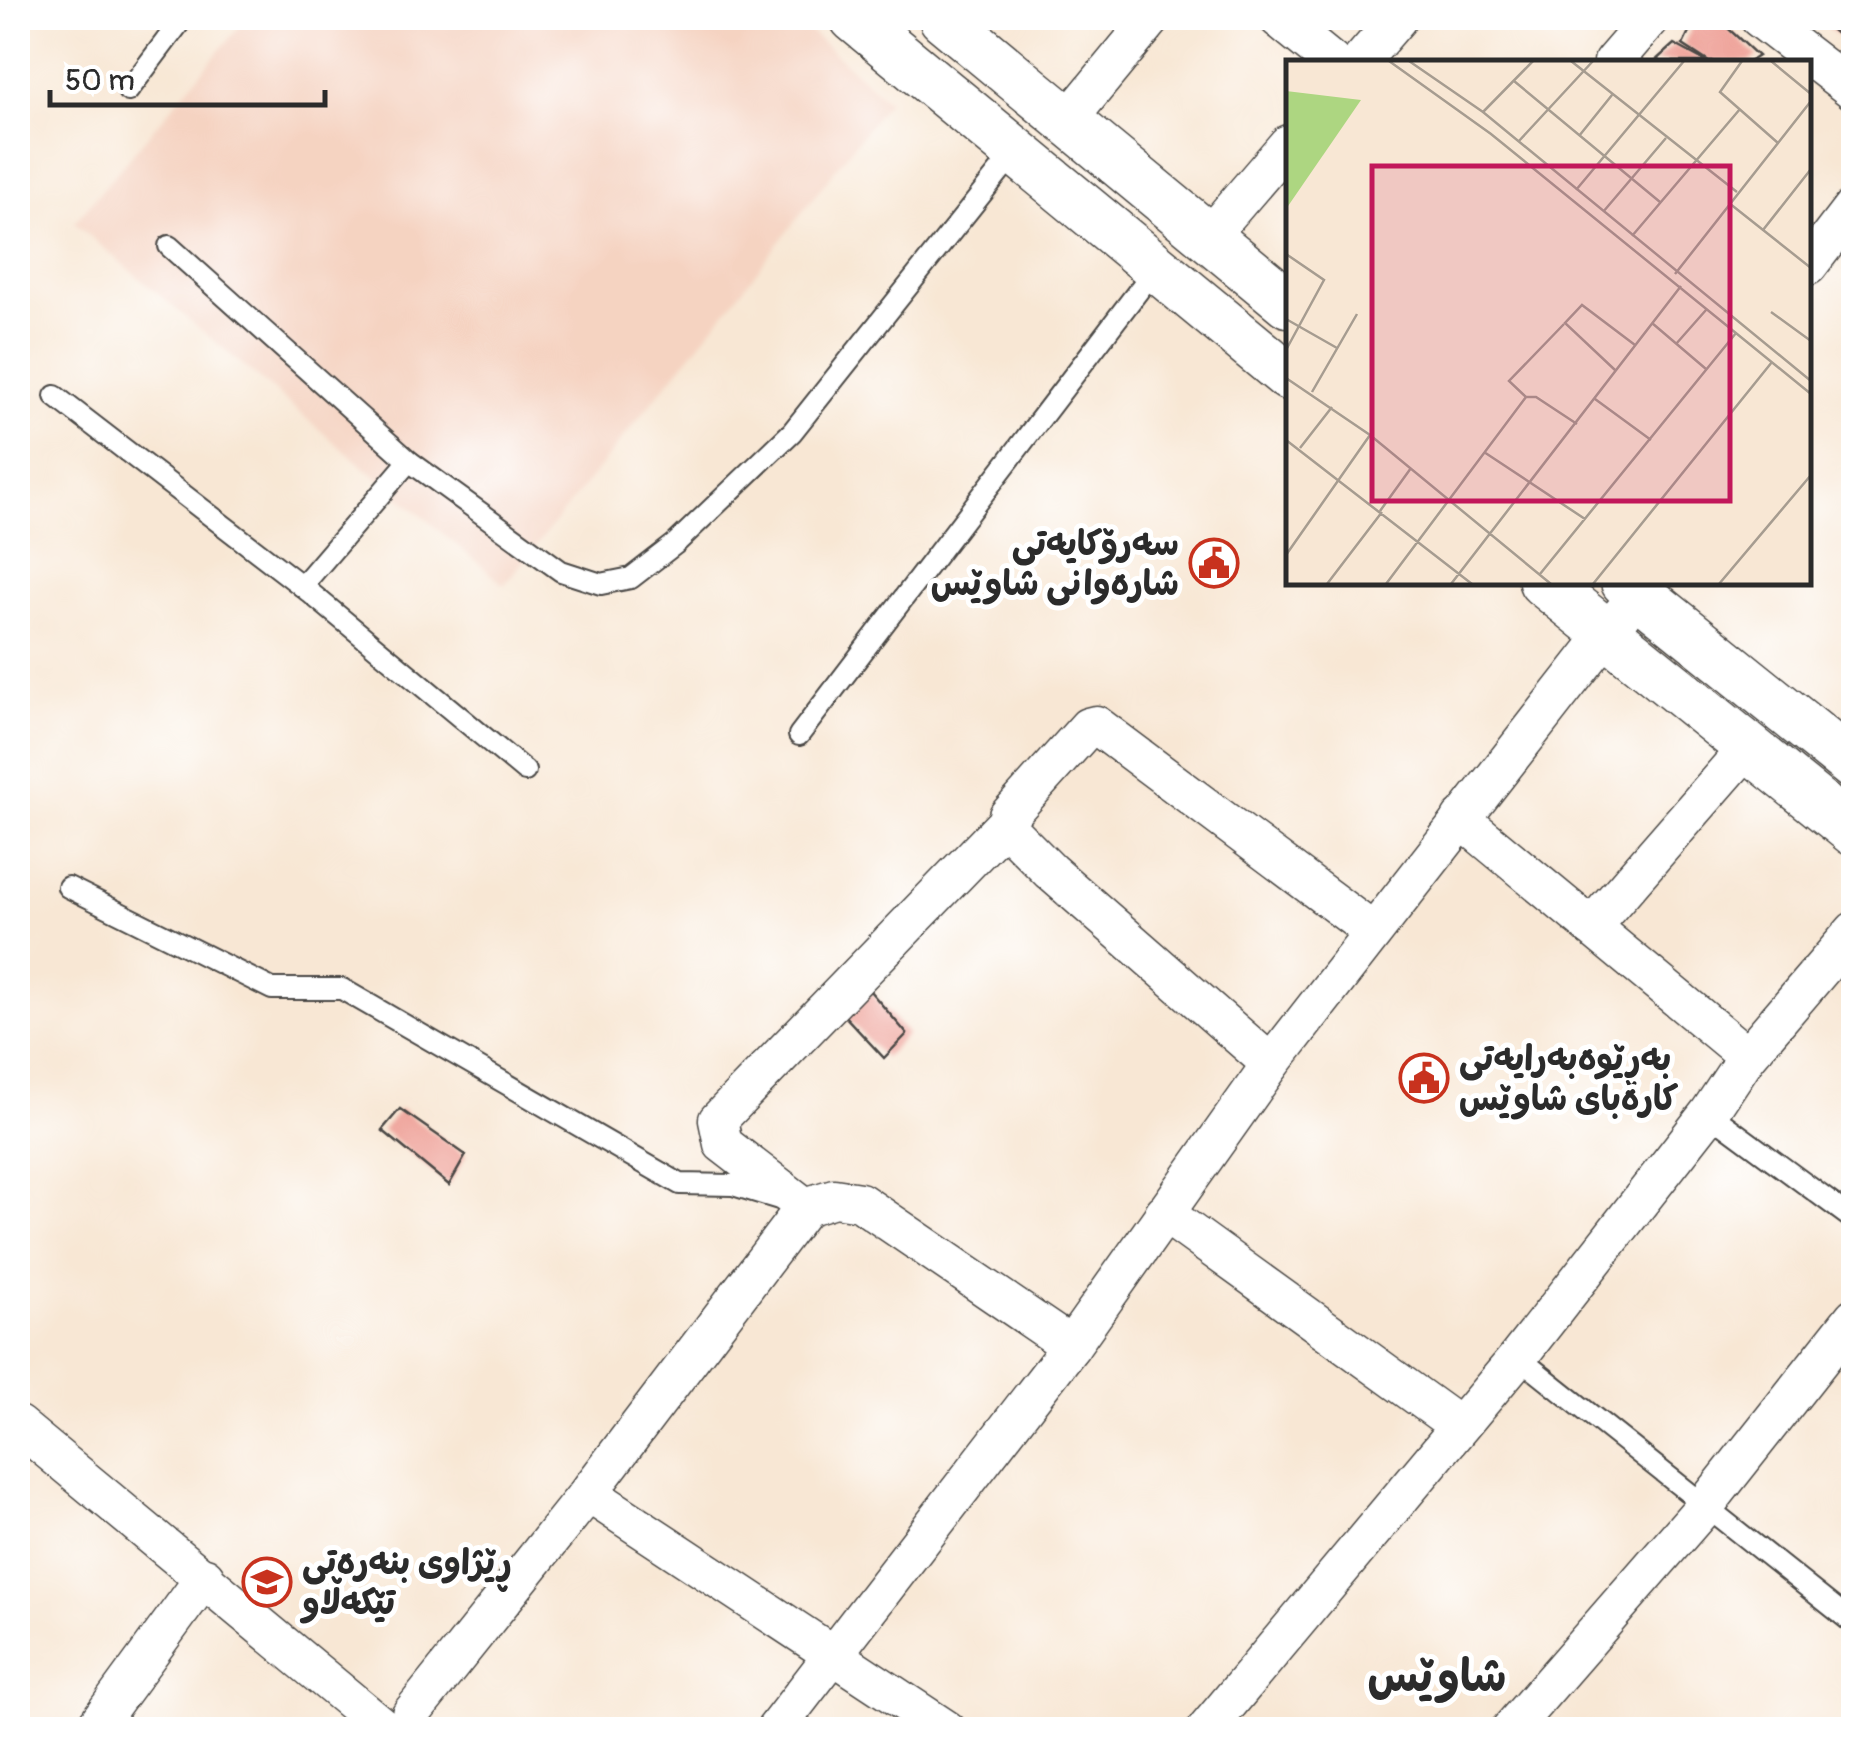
<svg xmlns="http://www.w3.org/2000/svg" width="1871" height="1747" viewBox="0 0 1871 1747" font-family="Pangolin,'Playpen Sans Arabic',sans-serif">
  <style>
    .built { fill: #f5d3c1 }
    .building { fill: #ee9f95 }
    .lines { fill: none; stroke-linecap: round; stroke-linejoin: round }
    .service-casing { stroke: #4a4744; stroke-width: 24 }
    .minor-casing { stroke: #4a4744; stroke-width: 41 }
    .tertiary-casing { stroke: #4a4744; stroke-width: 51 }
    .service { stroke: #fff; stroke-width: 20 }
    .minor { stroke: #fff; stroke-width: 38 }
    .tertiary { stroke: #fff; stroke-width: 48 }
    .labels { text-anchor: middle; stroke-width: 10; stroke-linejoin: round; paint-order: stroke }
    .poi-label { font-size: 35px; font-weight: bold; fill: #2b2b2b; stroke: #fff; text-anchor: start }
    .district-label { font-size: 45px; font-weight: bold; fill: #2b2b2b; stroke: #fff }
    .inset-road { fill: none; stroke: #a69c90; stroke-width: 2.5 }
    .view { fill: #c2185b; fill-opacity: 0.15; stroke: #c2185b; stroke-width: 5 }
    .inset-edge { fill: none; stroke: #2b2b2b; stroke-width: 5 }
  </style>
  <rect width="100%" height="100%" fill="#fff"/>
  <filter id="ink" filterUnits="userSpaceOnUse"><feTurbulence type="fractalNoise" baseFrequency=".01" numOctaves="2"/><feDisplacementMap in="SourceGraphic" scale="20" xChannelSelector="R" yChannelSelector="G"/><feConvolveMatrix kernelMatrix="1 2 1 2 8 2 1 2 1" color-interpolation-filters="sRGB"/></filter>
  <filter id="wash" filterUnits="userSpaceOnUse"><feTurbulence type="fractalNoise" baseFrequency=".0048" numOctaves="4" result="noise"/><feDisplacementMap in="SourceGraphic" scale="40" xChannelSelector="R" yChannelSelector="G"/><feGaussianBlur stdDeviation="2.25" result="paint"/><feColorMatrix in="noise" values="0 0 0 0 0 0 0 0 0 0 0 0 0 0 0 0 0 1.4 0 .05"/><feComposite in="paint" operator="in"/></filter>
  <g filter="url(#wash)">
    <rect width="100%" height="100%" fill="#f8e7d4"/>
    <polygon class="built" points="247,18 795,18 888,101 725,312 504,585 74,223"/>
    <g id="blocks">
      <g class="building">
        <polygon points="1696,18 1717,18 1758,56 1749,62 1709,62 1683,45"/>
        <polygon points="1818,18 1854,18 1854,49"/>
        <polygon points="1674,44 1707,62 1654,62"/>
        <polygon points="870,991 907,1034 884,1058 843,1014"/>
        <polygon points="400,1109 466,1155 449,1185 382,1130"/>
      </g>
    </g>
  </g>
  <g filter="url(#ink)">
    <use href="#blocks" fill-opacity="0" stroke="#4a4744" stroke-width="2.5"/>
    <g class="lines">
      <g class="service-casing">
        <g id="service">
          <polyline points="128,91 183,18"/>
          <polyline points="169,246 409,461 561,571 601,584 631,578 675,544 792,432 1015,152"/>
          <polyline points="55,396 302,586 409,461"/>
          <polyline points="302,586 525,771"/>
          <polyline points="799,735 1155,269"/>
          <polyline points="68,887 272,989 342,989 680,1184 733,1185 779,1199"/>
          <polyline points="1709,1113 1854,1220"/>
          <polyline points="1518,1357 1854,1624"/>
          <polyline points="1851,1730 1854,1727"/>
        </g>
      </g>
      <g class="minor-casing">
        <g id="minor">
          <polyline points="1278,18 1332,62"/>
          <polyline points="1759,18 1854,91"/>
          <polyline points="1360,62 1398,18"/>
          <polyline points="1613,62 1651,18"/>
          <polyline points="1067,121 1152,18"/>
          <polyline points="1208,237 1288,144"/>
          <polyline points="1808,266 1854,206"/>
          <polyline points="1461,819 1747,1056"/>
          <polyline points="1591,927 1748,747"/>
          <polyline points="1271,1064 1050,871 1009,830 1008,816 1088,727 1096,725 1373,932"/>
          <polyline points="805,1207 723,1144 718,1120 1006,823"/>
          <polyline points="1164,1213 1459,1426"/>
          <polyline points="18,1425 386,1730"/>
          <polyline points="588,1493 947,1730"/>
          <polyline points="93,1730 205,1577"/>
          <polyline points="408,1730 411,1714 588,1493 805,1207 834,1198 860,1202 1071,1346"/>
          <polyline points="775,1730 1071,1346 1271,1064 1623,613"/>
          <polyline points="1206,1730 1518,1357 1709,1113 1747,1056 1854,931"/>
          <polyline points="1510,1730 1704,1507 1854,1317"/>
        </g>
      </g>
      <g class="tertiary-casing">
        <g id="tertiary">
          <polyline points="854,18 1288,376"/>
          <polyline points="943,18 1288,303"/>
          <polyline points="1543,582 1854,832"/>
          <polyline points="1625,582 1854,766"/>
        </g>
      </g>
      <use href="#service" class="service"/>
      <use href="#minor" class="minor"/>
      <use href="#tertiary" class="tertiary"/>
    </g>
  </g>
  <defs>
    <g id="civic-ring" transform="scale(2.5)"><circle r="9.5" fill="#fff" stroke="#c8321e" stroke-width="1.5"/><path d="M-.6-6.5H3V-4.5H.6V-3L4-1V1h2V6H-6V1h2V-1L-.6-3ZM-1.2 2.5V6h2.4V2.5Z" fill="#c8321e"/></g>
    <g id="school-ring" transform="scale(2.5)"><circle r="9.5" fill="#fff" stroke="#c8321e" stroke-width="1.5"/><path d="M0-5L7-2L0 1L-7-2ZM-4 1L0 2.5L4 1V4Q0 6-4 4Z" fill="#c8321e"/></g>
  </defs>
  <g fill-rule="evenodd">
    <use href="#civic-ring" x="1214" y="563"/>
    <use href="#civic-ring" x="1424" y="1078"/>
    <use href="#school-ring" x="267" y="1582"/>
  </g>
  <g class="labels">
    <g class="poi-label">
      <text x="1179" y="555" text-anchor="end">سەرۆکایەتی<tspan x="1179" dy="40">شارەوانی شاوێس</tspan></text>
      <text x="1459" y="1070">بەڕێوەبەرایەتی<tspan x="1459" dy="40">کارەبای شاوێس</tspan></text>
      <text x="302" y="1574">ڕێژاوی بنەرەتی<tspan x="302" dy="40">تێکەڵاو</tspan></text>
    </g>
    <g class="district-label">
      <text x="1437" y="1691">شاوێس</text>
    </g>
  </g>
  <g transform="translate(1286 60)">
    <rect width="525" height="525" fill="#f8e7d4"/>
    <path d="M0,31L75,40L0,149Z" fill="#add681"/>
    <path class="inset-road" d="M103,1L205,74L525,334M123,1L197,52L525,321M285,1L451,132M456,1L434,32L492,83M485,1L525,34M228,21L374,142M197,52L247,1M293,76L326,35M232,82L307,1M290,130L398,1M443,143L525,208M317,152L380,78M477,170L525,109M346,176L454,49M0,194L38,220L0,290M389,214L525,41M485,252L525,281M0,259L51,288M366,263L420,309M390,284L420,250M329,310L279,263L296,245L349,285M0,318L84,375L265,524M26,332L71,254M240,337L223,321L278,264M309,339L365,380M0,380L186,524M14,388L46,347M198,392L299,459M94,451L125,408M0,495L84,375M254,514L450,273M41,524L96,452M100,524L240,337H250L291,364M165,524L395,226M307,524L486,302M433,524L525,415"/>
    <path class="view" d="M86,106H444V441H86Z"/>
    <rect width="525" height="525" class="inset-edge"/>
  </g>
  <rect width="1871" height="1747" fill="none" stroke="#fff" stroke-width="60"/>
  <path d="M50 90v15h275v-15" fill="none" stroke="#2b2b2b" stroke-width="5"/>
  <text x="65" y="90" font-size="30" fill="#2b2b2b" stroke="#ffffff" stroke-width="8" paint-order="stroke">50 m</text>
</svg>
